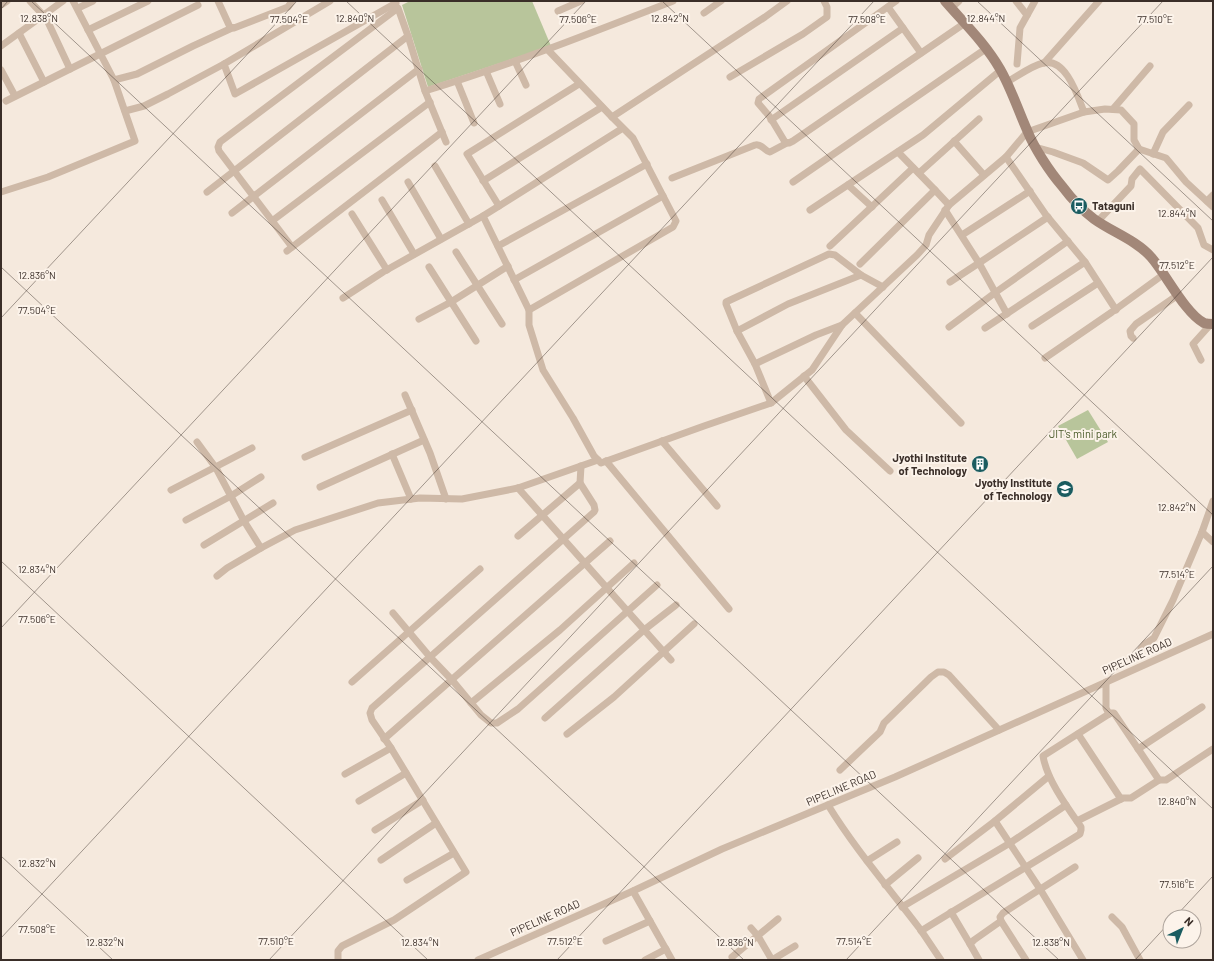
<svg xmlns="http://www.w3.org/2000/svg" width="1214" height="961" viewBox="0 0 1214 961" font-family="Barlow,sans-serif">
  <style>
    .green { fill: #b8c59b }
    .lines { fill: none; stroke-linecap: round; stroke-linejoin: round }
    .minor { stroke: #ceb9a7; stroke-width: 7 }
    .secondary { stroke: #a28778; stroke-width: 10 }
    .ticks { fill: none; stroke: #3a2e28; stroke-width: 1; stroke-opacity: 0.45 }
    .labels { text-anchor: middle; stroke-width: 4; stroke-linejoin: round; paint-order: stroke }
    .poi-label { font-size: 11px; font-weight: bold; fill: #3a2e28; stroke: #fcf3ea; text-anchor: end }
    .park-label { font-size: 11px; fill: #4a5b2a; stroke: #fcf3ea }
    .street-label { font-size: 11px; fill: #3a2e28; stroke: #fcf3ea }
    .ticks-label { font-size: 10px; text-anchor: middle; fill: #3a2e28; stroke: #fcf3ea; stroke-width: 4; stroke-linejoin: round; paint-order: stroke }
  </style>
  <rect width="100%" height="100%" fill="#f5e9dd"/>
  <g class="green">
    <polygon points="410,1 532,1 551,46 428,87 402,5"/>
    <polygon points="1088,410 1108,442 1077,459 1058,426"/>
  </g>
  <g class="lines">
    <g class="minor">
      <polyline points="30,1 43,15"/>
      <polyline points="218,1 229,25 230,27 234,28 288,7 292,1"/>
      <polyline points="330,1 224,64 235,94 396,3 395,1"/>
      <polyline points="896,1 759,99 758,103 770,117 785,142 789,143 793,141 965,23"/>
      <polyline points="1016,1 1027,15"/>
      <polyline points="1,5 7,1"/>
      <polyline points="888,7 921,53"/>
      <polyline points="78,8 93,1"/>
      <polyline points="951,8 959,1"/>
      <polyline points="558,11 581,1"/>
      <polyline points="704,13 721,1"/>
      <polyline points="47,20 70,69"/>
      <polyline points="88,30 148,1"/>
      <polyline points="19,33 44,82"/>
      <polyline points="1,46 63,1"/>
      <polyline points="548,50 612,117"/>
      <polyline points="515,61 526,85"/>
      <polyline points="1044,63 1099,1"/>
      <polyline points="1017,64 1020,28 1035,1"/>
      <polyline points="1,70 15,96"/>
      <polyline points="486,71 500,104"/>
      <polyline points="730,77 803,34 827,17 827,7 824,1"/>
      <polyline points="114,80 137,74 193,46 232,28"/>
      <polyline points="457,81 474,123"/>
      <path d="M1007,82C1018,76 1031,66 1043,63C1066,57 1078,97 1084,112L1105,109L1121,110L1134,124V140L1139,149L1166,158L1186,182L1213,207"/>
      <polyline points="6,101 198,5"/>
      <polyline points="1113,109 1150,66"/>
      <polyline points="125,111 144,106 168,94 224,64"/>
      <polyline points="771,120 903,28"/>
      <polyline points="623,128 483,216 529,310 673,227 676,221 633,138 612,117 765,17 787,1"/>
      <polyline points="954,141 984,175"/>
      <path d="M446,142L425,91C510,65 591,33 673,1"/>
      <polyline points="1035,147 1053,152 1083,163 1108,180 1118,171 1139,149"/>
      <polyline points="898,152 935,190 949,205 1006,157 1027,132 1084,112"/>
      <polyline points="1153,154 1163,132 1189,105"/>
      <polyline points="1006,157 1046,215 1085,262 1116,310"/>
      <polyline points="435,166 469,224"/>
      <polyline points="919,173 979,119"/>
      <path d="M672,178L755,145C762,143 764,151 770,152L787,143"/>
      <polyline points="483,181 602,107"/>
      <polyline points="408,182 441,239"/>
      <polyline points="793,182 987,48"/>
      <polyline points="848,185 872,207"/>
      <polyline points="1,192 48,177 135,141 114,80 73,1"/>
      <polyline points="207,192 408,36"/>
      <polyline points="382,200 414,254"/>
      <polyline points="1207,201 1213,195"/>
      <polyline points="499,206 467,154 579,84"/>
      <polyline points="810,210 923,135 1001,70"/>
      <polyline points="945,210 979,263 1048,217"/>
      <polyline points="232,213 419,69"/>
      <polyline points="352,214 387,270"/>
      <polyline points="272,221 430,102"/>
      <polyline points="1098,221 1131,186 1132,179 1140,169 1198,228 1204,245 1213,250"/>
      <polyline points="962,235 1030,191"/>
      <polyline points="498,246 647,164"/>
      <polyline points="830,246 913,168"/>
      <polyline points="292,247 219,151 218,147 220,142 398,8 408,36 425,91"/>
      <polyline points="287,251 442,132"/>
      <polyline points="456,252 502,324"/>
      <polyline points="860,264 935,190"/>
      <polyline points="429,267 476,341"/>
      <polyline points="514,280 663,196"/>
      <polyline points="950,282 979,263 1007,314"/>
      <polyline points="343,298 383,272 483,216"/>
      <polyline points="529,310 529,325 543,370 573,418 594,456 601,463 704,426 771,403 812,370 842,325 917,255 926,245 929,235 949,205"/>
      <polyline points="855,313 961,423"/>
      <polyline points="419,319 451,302 508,266"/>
      <polyline points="1032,326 1098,283"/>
      <polyline points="949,327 996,292 1068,241"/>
      <polyline points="985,328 1085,262"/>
      <polyline points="737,331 788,304 861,275"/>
      <polyline points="1133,338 1131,336 1130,331 1136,324 1178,295"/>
      <polyline points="1045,358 1112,312 1164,274"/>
      <polyline points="1201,360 1193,344 1211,324"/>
      <polyline points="755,364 816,335 842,325"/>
      <polyline points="804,376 846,430 890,471"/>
      <polyline points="405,395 430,453 446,499"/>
      <polyline points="771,403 755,364 737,331 726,304 726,302 829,254 835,255 861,275 883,287"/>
      <polyline points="662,441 717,506"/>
      <polyline points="197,442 216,468 244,521 261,548"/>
      <polyline points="392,454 411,499"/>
      <polyline points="305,457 412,410"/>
      <polyline points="606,461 729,609"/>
      <polyline points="320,487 424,440"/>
      <polyline points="518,488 671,660"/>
      <polyline points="171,490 252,448"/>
      <polyline points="186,520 231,496 261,477"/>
      <polyline points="1202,532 1213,542"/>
      <polyline points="518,536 580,483 581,466"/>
      <polyline points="204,545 273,503"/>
      <polyline points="217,576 227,568 261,548 295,530 378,503 420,498 462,499 518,488 598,460"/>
      <polyline points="393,613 430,657 594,512 595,510 594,505 580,483"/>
      <polyline points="1141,649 1145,644 1154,638 1173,600 1202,532 1213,501"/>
      <polyline points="352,682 480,569"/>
      <polyline points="1106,682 1106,708 1109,714"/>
      <polyline points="471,703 560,630 634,563"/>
      <polyline points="545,718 644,630 676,605"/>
      <polyline points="567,734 614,697 694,624"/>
      <polyline points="1078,734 1121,799"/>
      <polyline points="384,739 610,541"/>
      <polyline points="1138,749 1202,707"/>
      <polyline points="840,770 880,732 884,723 931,677 938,672 944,672 949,675 999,730"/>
      <polyline points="345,774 391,748"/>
      <polyline points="359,801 406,773"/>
      <path d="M828,805C855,849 889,888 920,929C927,939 934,950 941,960"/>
      <polyline points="995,821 1040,889 1083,960"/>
      <polyline points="1077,821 1123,798 1131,798 1159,780"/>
      <polyline points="375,830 423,800"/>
      <polyline points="945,859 995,821 1049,776"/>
      <polyline points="381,860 436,823"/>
      <polyline points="867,861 897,842"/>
      <polyline points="407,880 454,853"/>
      <polyline points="885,885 918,858"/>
      <polyline points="633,891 672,960"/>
      <polyline points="902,907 1010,843 1066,805"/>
      <polyline points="951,912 970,944"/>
      <polyline points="1112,917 1122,927 1140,960"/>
      <polyline points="751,928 758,936 772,960"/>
      <path d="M921,931C974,898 1027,867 1080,834L1081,830V827C1067,807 1047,780 1043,756L1109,714L1111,713H1114L1159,780H1166L1213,749"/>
      <polyline points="606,941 650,921"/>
      <polyline points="732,957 778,919"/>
      <polyline points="338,960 338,951 342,946 394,920 466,872 391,748 372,720 370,713 372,708 430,657 452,680 481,715 491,723 497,723 518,709 657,585"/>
      <polyline points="478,960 633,891 722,849 895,777 1213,634"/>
      <polyline points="645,960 666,949"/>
      <polyline points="772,960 795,946"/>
      <polyline points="979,960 970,944 974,940 1001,921"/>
      <polyline points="1026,960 1001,921 1000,917 1003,913 1075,867"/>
    </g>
    <path class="secondary" d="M945,1C964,23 985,43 1000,69C1011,88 1018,110 1027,130C1034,148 1050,172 1062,186C1071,198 1082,210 1094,219C1112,232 1136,240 1151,257C1166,274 1185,313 1204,323C1207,324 1210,324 1213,324"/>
  </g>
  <path class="ticks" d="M31,1L1059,960M346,1L1213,809M662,1L1213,515M977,1L1213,221M1,9L8,1M1,267L744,960M1,318L297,1M1,561L428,960M1,628L586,1M1,856L113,960M1175,917L1213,876M1,938L874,1M269,960L1163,1M557,960L1213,257M846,960L1213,566M1135,960L1170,922"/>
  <defs>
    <g id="bus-disc" transform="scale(0.9)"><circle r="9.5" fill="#1a5c60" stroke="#fcf3ea"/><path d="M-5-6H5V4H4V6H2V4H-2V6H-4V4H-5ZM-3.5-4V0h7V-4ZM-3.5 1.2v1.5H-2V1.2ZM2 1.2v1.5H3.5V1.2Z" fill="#fff"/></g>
    <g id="building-disc" transform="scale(0.9)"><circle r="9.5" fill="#1a5c60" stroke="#fcf3ea"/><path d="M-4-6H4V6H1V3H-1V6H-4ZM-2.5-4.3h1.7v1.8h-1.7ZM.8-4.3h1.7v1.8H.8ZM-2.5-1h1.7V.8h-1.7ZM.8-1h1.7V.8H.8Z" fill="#fff"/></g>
    <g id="university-disc" transform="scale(0.9)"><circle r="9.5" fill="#1a5c60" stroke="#fcf3ea"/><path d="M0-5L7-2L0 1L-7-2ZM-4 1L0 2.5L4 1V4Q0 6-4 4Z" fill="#fff"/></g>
  </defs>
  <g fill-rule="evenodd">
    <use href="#bus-disc" x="1079" y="206"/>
    <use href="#building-disc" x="980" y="464"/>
    <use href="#university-disc" x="1065" y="489"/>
  </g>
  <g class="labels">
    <g class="poi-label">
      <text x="1092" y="210" text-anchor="start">Tataguni</text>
      <text x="967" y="462">Jyothi Institute<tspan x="967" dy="13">of Technology</tspan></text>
      <text x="1052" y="487">Jyothy Institute<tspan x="1052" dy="13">of Technology</tspan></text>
    </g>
    <g class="park-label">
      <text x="1083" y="438">JIT's mini park</text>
    </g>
    <g class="street-label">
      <text transform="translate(1137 656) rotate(-24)" y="4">PIPELINE ROAD</text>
      <text transform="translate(841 788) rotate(-23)" y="4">PIPELINE ROAD</text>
      <text transform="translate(545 918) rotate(-24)" y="4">PIPELINE ROAD</text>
    </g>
  </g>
  <g class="ticks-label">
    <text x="39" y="22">12.838°N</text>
    <text x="355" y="22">12.840°N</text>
    <text x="670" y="22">12.842°N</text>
    <text x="986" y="22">12.844°N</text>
    <text x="289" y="23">77.504°E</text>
    <text x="867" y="23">77.508°E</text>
    <text x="578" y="23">77.506°E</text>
    <text x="1155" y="23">77.510°E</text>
    <text x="1177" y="217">12.844°N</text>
    <text x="1177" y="269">77.512°E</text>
    <text x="37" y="279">12.836°N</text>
    <text x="37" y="314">77.504°E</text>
    <text x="1177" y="511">12.842°N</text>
    <text x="37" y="573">12.834°N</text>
    <text x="1177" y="578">77.514°E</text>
    <text x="37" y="623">77.506°E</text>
    <text x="1177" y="805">12.840°N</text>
    <text x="37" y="867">12.832°N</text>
    <text x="1177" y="888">77.516°E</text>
    <text x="37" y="933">77.508°E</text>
    <text x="276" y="945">77.510°E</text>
    <text x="565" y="945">77.512°E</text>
    <text x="854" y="945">77.514°E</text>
    <text x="105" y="946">12.832°N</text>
    <text x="420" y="946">12.834°N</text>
    <text x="735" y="946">12.836°N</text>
    <text x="1051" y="946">12.838°N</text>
  </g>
  <rect width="1214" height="961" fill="none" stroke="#3a2e28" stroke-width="4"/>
  <g transform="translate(1182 929) rotate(43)"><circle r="19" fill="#fcf3ea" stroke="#aea49c"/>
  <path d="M0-3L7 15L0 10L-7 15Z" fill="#1a5c60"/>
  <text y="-6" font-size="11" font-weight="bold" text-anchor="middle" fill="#3a2e28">N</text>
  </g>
</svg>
